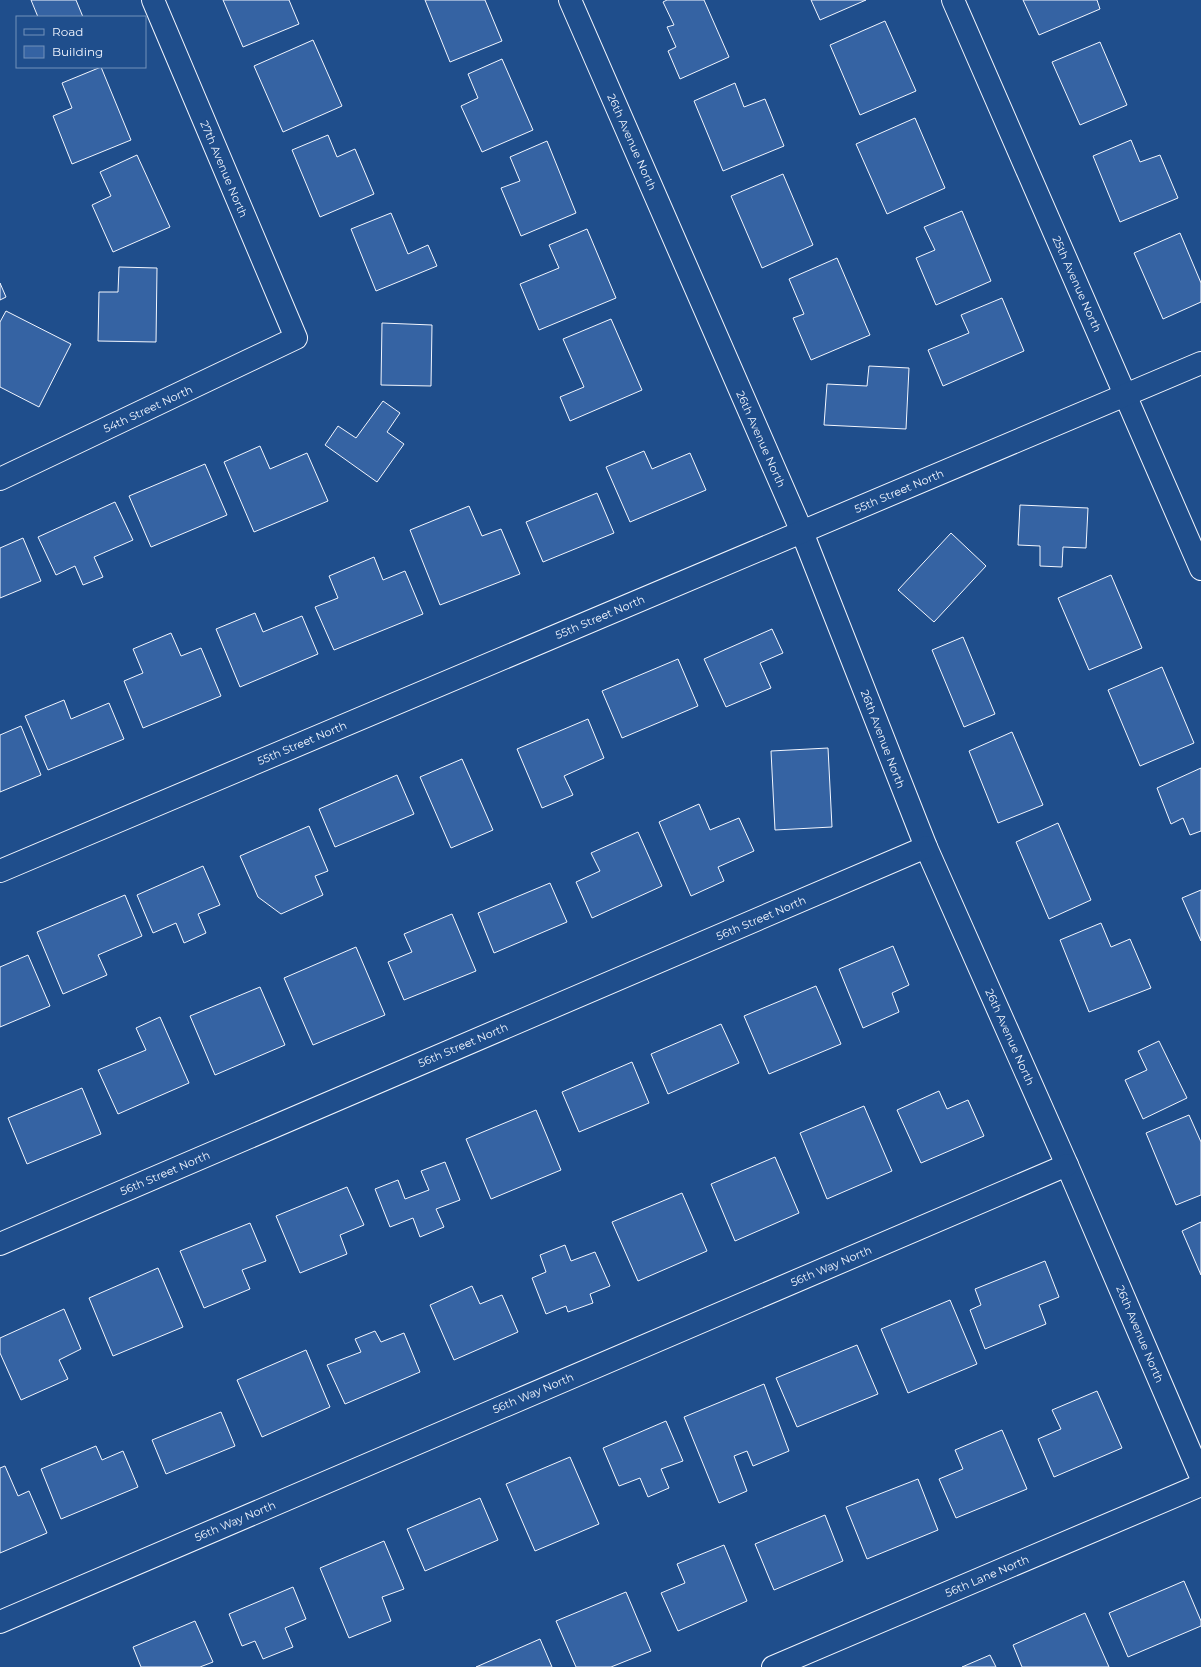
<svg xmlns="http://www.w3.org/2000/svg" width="1201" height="1667" viewBox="0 0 1201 1667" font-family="Montserrat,sans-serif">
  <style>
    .building { fill: #3563a3; stroke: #f2f6ff }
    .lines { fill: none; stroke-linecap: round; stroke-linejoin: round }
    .minor-casing { stroke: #f2f6ff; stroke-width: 24 }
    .minor { stroke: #1f4e8c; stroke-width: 22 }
    .labels { text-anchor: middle; stroke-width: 3; stroke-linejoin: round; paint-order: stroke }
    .street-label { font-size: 11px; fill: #f2f6ff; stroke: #1f4e8c }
  </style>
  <rect width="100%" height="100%" fill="#1f4e8c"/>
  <g class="building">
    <polygon points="31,0 76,0 83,17 38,17"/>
    <polygon points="223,0 289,0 299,24 243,47"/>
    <polygon points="425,0 485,0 502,41 450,62"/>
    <polygon points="667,0 704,0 729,57 680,79 668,51 676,47 667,27 674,25 663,2"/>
    <polygon points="811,0 866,0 820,20"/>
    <polygon points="1023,0 1097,0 1100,9 1039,35"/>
    <polygon points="885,21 916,91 860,115 830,45"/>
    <polygon points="313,40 342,106 283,132 254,66"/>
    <polygon points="1100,42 1127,105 1080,125 1052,62"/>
    <polygon points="502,59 533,130 482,152 461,106 478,98 468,74"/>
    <polygon points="101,67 131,140 72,164 53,116 72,108 62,83"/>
    <polygon points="735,83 744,107 765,99 784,146 723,171 694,101"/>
    <polygon points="915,118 945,188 887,214 856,144"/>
    <polygon points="328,135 337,157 355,149 374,194 320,217 292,150"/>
    <polygon points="1131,140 1140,162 1160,155 1178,198 1120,222 1093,156"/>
    <polygon points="547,141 576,213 521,236 501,188 520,181 510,157"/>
    <polygon points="137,155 170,227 113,252 92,205 111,196 100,172"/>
    <polygon points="783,174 813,245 762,268 731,196"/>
    <polygon points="962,211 991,281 936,305 916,258 935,250 924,227"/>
    <polygon points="391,213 408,254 428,245 437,266 376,291 351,229"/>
    <polygon points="587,229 616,298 539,330 520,284 559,268 549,245"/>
    <polygon points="1180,233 1201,283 1201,302 1163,319 1134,253"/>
    <polygon points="837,258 870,335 811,360 793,318 804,314 789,279"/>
    <polygon points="119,267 157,268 156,342 98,341 99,292 118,292"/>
    <polygon points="0,283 6,297 0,300"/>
    <polygon points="1002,298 1024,351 943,386 928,350 969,333 961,315"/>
    <polygon points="6,311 71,344 39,407 0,387 0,322"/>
    <polygon points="611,319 642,390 570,421 560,397 584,387 563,339"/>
    <polygon points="382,323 432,325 431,386 381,385"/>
    <polygon points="869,366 909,368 906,429 824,425 827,384 867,386"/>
    <polygon points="383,401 400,413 387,432 404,444 377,482 325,445 338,426 356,438"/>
    <polygon points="260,446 270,469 307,453 328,501 254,532 224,462"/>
    <polygon points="644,451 652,469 690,453 706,490 630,522 606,467"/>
    <polygon points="205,464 227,515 151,547 129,496"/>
    <polygon points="597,493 614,533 543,562 526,522"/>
    <polygon points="115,502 133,540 94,557 103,577 83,585 75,566 56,575 38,537"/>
    <polygon points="1020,505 1088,508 1086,548 1063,547 1062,567 1040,566 1040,546 1018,545"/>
    <polygon points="469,506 482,536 501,529 520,574 440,605 410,530"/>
    <polygon points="951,533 986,566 934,622 898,590"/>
    <polygon points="23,538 41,581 0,598 0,548"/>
    <polygon points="374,557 383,580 405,571 423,614 334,650 315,607 338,598 329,576"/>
    <polygon points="1111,575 1142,648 1089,670 1058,598"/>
    <polygon points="255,613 263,632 302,616 318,654 240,687 216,629"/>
    <polygon points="772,629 783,653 760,663 771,688 726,707 704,659"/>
    <polygon points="171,633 181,656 201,648 221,696 143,728 124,681 143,673 133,649"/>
    <polygon points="963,637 995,714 964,727 932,650"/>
    <polygon points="678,659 698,706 622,738 602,691"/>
    <polygon points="1162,667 1194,743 1140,766 1108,690"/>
    <polygon points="64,700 71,719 109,703 124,739 48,770 25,716"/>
    <polygon points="588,719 604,758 564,776 573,795 542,808 517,749"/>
    <polygon points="21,726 41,775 0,792 0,735"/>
    <polygon points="1012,732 1043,805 998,823 969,751"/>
    <polygon points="828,748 832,827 775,830 771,751"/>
    <polygon points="462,759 493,830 451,848 420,777"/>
    <polygon points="1201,768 1201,831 1190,835 1183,818 1171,824 1157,788"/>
    <polygon points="397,775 414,814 335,847 319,809"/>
    <polygon points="699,804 710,830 739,818 754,851 718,867 724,881 691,896 659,822"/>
    <polygon points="1058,823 1091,900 1049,919 1016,842"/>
    <polygon points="309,826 328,871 315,876 323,895 281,914 258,897 240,856"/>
    <polygon points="638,832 662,886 592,918 576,882 600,871 591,853"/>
    <polygon points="203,866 220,905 198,914 206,933 184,943 176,923 153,933 137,895"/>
    <polygon points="550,883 567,922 494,953 478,913"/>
    <polygon points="1201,890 1201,941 1182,898"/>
    <polygon points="125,895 142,936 98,955 107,975 63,994 37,932"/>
    <polygon points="452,914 476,971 404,1000 388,962 412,952 404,934"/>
    <polygon points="1101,923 1111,947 1130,939 1151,988 1089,1012 1060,940"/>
    <polygon points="893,946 909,985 892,993 899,1012 863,1028 839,969"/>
    <polygon points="356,947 385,1015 313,1045 284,978"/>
    <polygon points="28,955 50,1006 0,1027 0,967"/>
    <polygon points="816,986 841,1044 769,1074 744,1016"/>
    <polygon points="260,987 285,1045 215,1075 190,1016"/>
    <polygon points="160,1017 189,1083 118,1114 98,1070 146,1050 136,1028"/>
    <polygon points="721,1024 739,1063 668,1094 651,1054"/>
    <polygon points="1159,1041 1187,1098 1143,1119 1125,1080 1147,1070 1138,1051"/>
    <polygon points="632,1062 649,1103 579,1132 562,1092"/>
    <polygon points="82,1088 101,1134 27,1164 8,1118"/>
    <polygon points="939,1091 947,1109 968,1100 984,1136 921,1163 897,1110"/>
    <polygon points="864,1106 892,1171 827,1199 800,1133"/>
    <polygon points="536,1110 561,1170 491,1199 466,1139"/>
    <polygon points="1189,1115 1201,1142 1201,1195 1176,1205 1146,1133"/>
    <polygon points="775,1157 799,1213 735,1241 711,1184"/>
    <polygon points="445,1162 460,1200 436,1209 444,1227 420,1237 413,1218 390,1227 375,1189 398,1180 405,1199 429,1190 421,1171"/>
    <polygon points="347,1187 364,1225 340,1235 347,1254 300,1273 276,1216"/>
    <polygon points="682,1193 707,1251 638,1281 612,1222"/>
    <polygon points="1201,1222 1201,1275 1182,1231"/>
    <polygon points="250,1223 266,1261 242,1270 250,1289 204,1308 180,1251"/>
    <polygon points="565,1245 571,1261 595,1252 610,1286 590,1294 593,1303 568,1312 566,1306 546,1314 532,1278 546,1272 540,1255"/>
    <polygon points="1045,1261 1059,1297 1039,1305 1046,1324 985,1349 970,1310 981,1305 975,1289"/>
    <polygon points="158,1268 183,1327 113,1356 89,1298"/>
    <polygon points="472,1286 480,1304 502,1295 518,1332 454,1360 430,1305"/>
    <polygon points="950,1300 977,1364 908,1393 881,1329"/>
    <polygon points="64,1309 81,1349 59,1360 68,1379 21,1400 0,1353 0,1338"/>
    <polygon points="375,1331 381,1342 404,1333 420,1372 345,1404 327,1365 361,1352 355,1339"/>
    <polygon points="857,1345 878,1394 797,1427 776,1378"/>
    <polygon points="306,1350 330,1407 262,1437 237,1380"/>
    <polygon points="764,1384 789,1451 753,1466 747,1451 734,1456 747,1491 719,1503 684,1417"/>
    <polygon points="1097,1391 1122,1448 1054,1477 1038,1439 1061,1429 1052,1410"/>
    <polygon points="221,1412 235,1446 166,1474 152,1440"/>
    <polygon points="666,1421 683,1461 661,1469 669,1488 648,1497 640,1478 619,1486 603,1448"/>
    <polygon points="1002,1430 1027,1489 956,1518 939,1479 963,1469 955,1450"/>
    <polygon points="96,1446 102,1460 123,1451 138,1487 61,1519 41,1469"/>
    <polygon points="570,1457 599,1524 535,1551 506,1484"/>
    <polygon points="5,1466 18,1496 29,1491 47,1533 0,1553 0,1468"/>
    <polygon points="918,1479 938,1530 867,1559 846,1507"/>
    <polygon points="480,1498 498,1540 425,1571 407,1529"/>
    <polygon points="825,1515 843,1561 774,1590 755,1544"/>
    <polygon points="384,1541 404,1589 382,1597 391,1621 349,1638 320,1568"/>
    <polygon points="724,1545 747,1601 678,1631 661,1593 685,1583 677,1564"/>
    <polygon points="1184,1581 1201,1621 1201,1626 1128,1657 1109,1613"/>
    <polygon points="293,1587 306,1619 285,1628 293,1647 263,1659 255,1641 242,1646 229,1614"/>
    <polygon points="626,1592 651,1651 611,1667 576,1667 556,1621"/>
    <polygon points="1085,1613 1109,1667 1022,1667 1013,1645"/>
    <polygon points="195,1621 213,1662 200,1667 141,1667 133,1647"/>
    <polygon points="540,1639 552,1667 476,1667"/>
    <polygon points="990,1655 996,1667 962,1667"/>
  </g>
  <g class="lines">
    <g class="minor-casing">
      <g id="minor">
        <polyline points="570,0 802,532 926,847 1067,1165 1201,1477"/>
        <polyline points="953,0 1201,569"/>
        <polyline points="0,479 296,338 153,0"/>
        <polyline points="0,871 1201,363"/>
        <polyline points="0,1244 926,847"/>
        <polyline points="0,1622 1067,1165"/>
        <polyline points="773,1667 1201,1485"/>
      </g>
    </g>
    <use href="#minor" class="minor"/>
  </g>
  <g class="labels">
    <g class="street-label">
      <text transform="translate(632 142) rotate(66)" y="4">26th Avenue North</text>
      <text transform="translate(224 169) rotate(67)" y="4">27th Avenue North</text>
      <text transform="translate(1077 284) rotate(66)" y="4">25th Avenue North</text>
      <text transform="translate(148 409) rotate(-25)" y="4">54th Street North</text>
      <text transform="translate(761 439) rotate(66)" y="4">26th Avenue North</text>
      <text transform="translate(899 491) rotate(-23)" y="4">55th Street North</text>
      <text transform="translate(600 617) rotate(-23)" y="4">55th Street North</text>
      <text transform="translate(883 739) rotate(69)" y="4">26th Avenue North</text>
      <text transform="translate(302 743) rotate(-23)" y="4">55th Street North</text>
      <text transform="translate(761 918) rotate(-23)" y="4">56th Street North</text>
      <text transform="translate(1010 1037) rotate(66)" y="4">26th Avenue North</text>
      <text transform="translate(463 1045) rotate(-23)" y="4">56th Street North</text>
      <text transform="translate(165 1173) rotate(-23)" y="4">56th Street North</text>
      <text transform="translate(831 1266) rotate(-23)" y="4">56th Way North</text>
      <text transform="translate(1140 1334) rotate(67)" y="4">26th Avenue North</text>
      <text transform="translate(533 1393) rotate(-23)" y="4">56th Way North</text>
      <text transform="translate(235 1521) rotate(-23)" y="4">56th Way North</text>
      <text transform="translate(987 1576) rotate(-23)" y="4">56th Lane North</text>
    </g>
  </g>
  <rect x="16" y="16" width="130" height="52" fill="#1f4e8c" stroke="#7391ba"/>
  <rect x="24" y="29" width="20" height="6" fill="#1f4e8c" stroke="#7391ba"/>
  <text x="52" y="36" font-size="12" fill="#f2f6ff">Road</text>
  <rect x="24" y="46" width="20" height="12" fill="#3563a3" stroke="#7391ba"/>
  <text x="52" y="56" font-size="12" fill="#f2f6ff">Building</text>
</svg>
